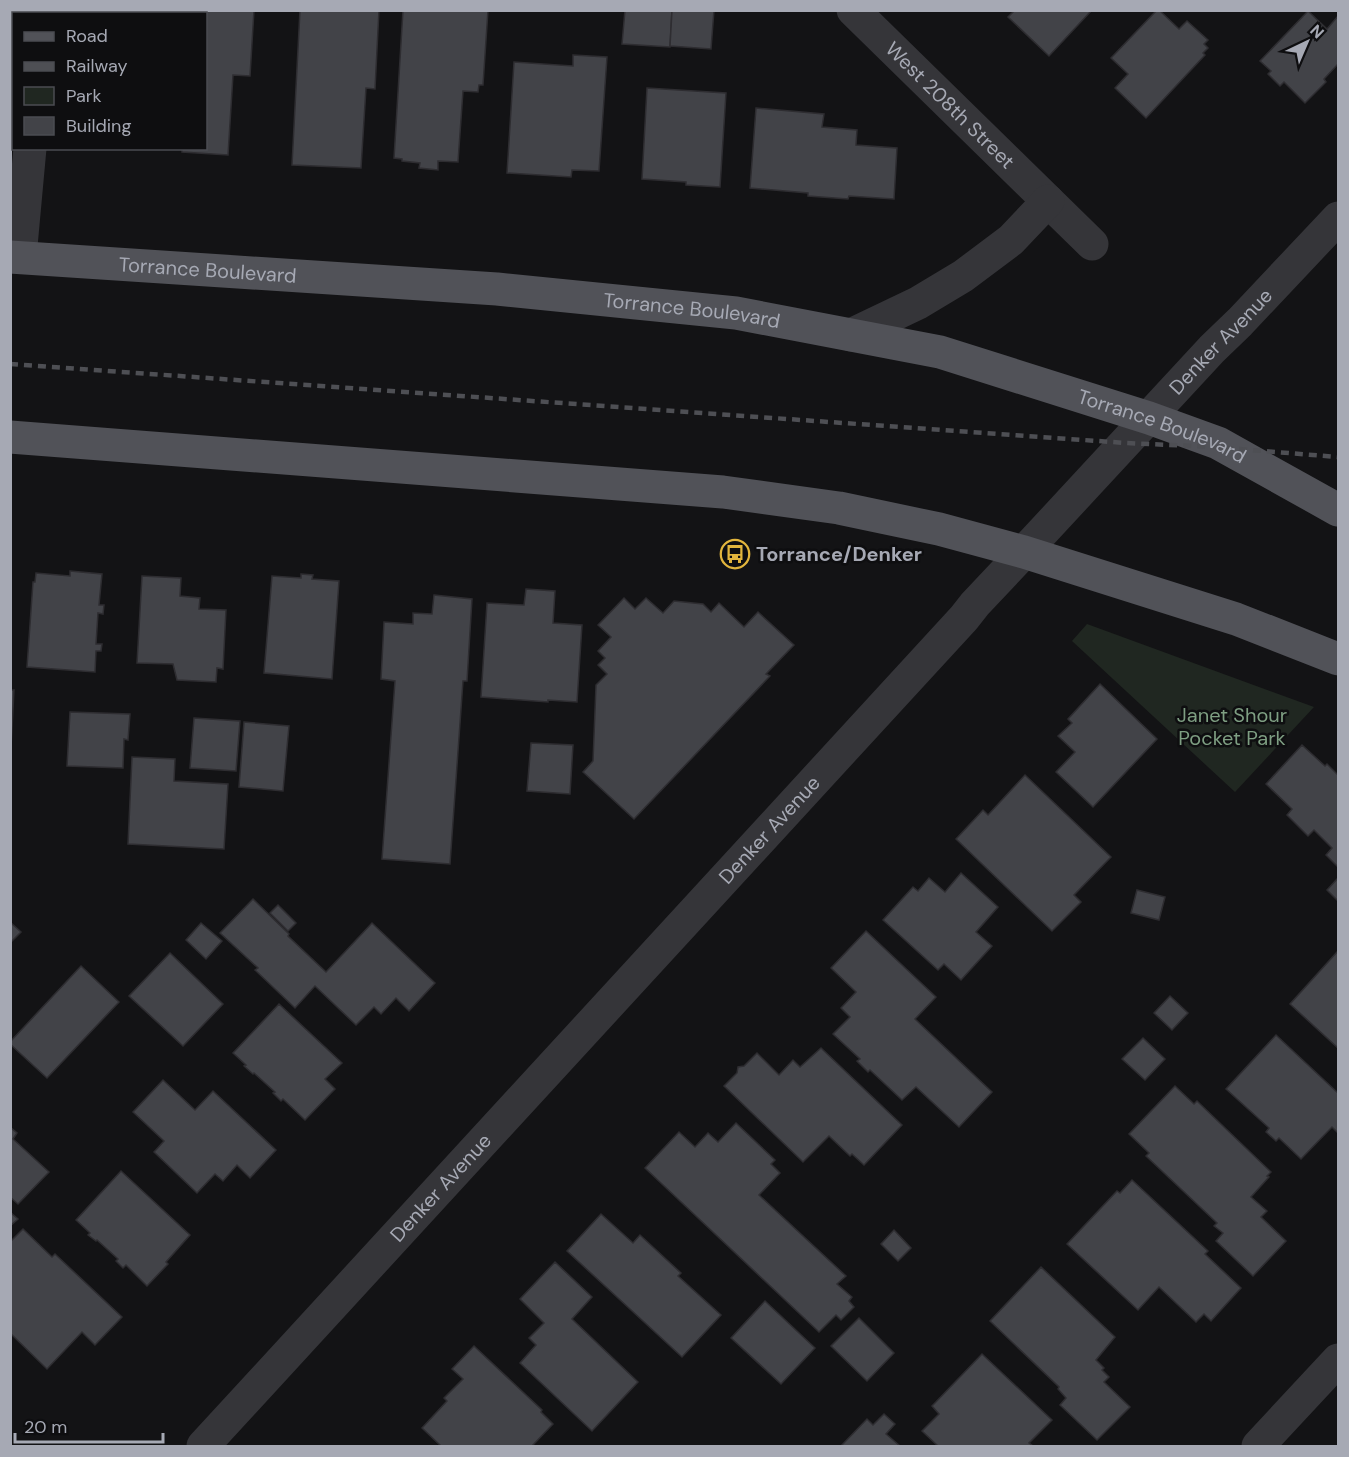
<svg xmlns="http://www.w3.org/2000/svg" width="1349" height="1457" viewBox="0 0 1349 1457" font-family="'DM Sans',sans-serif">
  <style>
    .green { fill: #202721 }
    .building { fill: #424348; stroke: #2e2d31; stroke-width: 1.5 }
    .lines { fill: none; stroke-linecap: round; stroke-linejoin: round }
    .street { stroke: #353539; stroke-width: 33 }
    .primary { stroke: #515258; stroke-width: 33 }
    .rail { stroke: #4e4f54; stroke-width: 4.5; stroke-dasharray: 8 6; stroke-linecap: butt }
    .labels { text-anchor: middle; stroke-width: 5; stroke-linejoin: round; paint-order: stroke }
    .street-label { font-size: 20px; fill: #a6a9b4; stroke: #0e0e10 }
    .poi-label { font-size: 20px; font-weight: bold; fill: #a6a9b4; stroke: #0e0e10; text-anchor: start }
    .park-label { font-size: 20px; fill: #7e9e82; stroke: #0e0e10 }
  </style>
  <rect width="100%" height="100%" fill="#131315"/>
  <polygon class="green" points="1087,624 1314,707 1235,792 1072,641"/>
  <g class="building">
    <polygon points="60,10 148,10 148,14 59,14"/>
    <polygon points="174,10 254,10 250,76 233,75 228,155 182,152 182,148 206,148 206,14 173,14"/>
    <polygon points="300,10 379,10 375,89 366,88 361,168 292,165"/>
    <polygon points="403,10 488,10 483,85 479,85 478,92 463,91 458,162 438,161 438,170 419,168 420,163 402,161 402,159 394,158"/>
    <polygon points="625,10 672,10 670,47 622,44"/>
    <polygon points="672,10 714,10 711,49 670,46"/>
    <polygon points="1011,10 1092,10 1049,56 1008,17 1013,12"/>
    <polygon points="1157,10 1159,10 1179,29 1187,21 1208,40 1204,44 1208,48 1203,53 1205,55 1146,118 1115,88 1128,74 1111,58"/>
    <polygon points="1308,11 1327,29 1338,16 1338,64 1324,79 1326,82 1305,103 1284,82 1280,86 1268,74 1271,71 1260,61"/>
    <polygon points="573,55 607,57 599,171 572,170 571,177 507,173 514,62 573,66"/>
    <rect x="10" y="61" width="4" height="84"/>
    <polygon points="647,88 726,93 720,187 686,185 686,182 642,179"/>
    <polygon points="756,108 824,114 822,127 857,130 856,145 897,148 894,199 849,196 848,199 808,196 808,193 750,188"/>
    <polygon points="70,571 102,574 99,605 104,605 103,614 98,613 96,644 102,644 101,651 96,651 95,672 27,667 33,582 35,582 36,573 70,576"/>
    <polygon points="301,574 313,575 312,579 339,581 332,679 264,673 272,576 301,578"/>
    <polygon points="142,576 181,578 180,596 200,598 199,609 226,610 223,669 217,668 216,682 177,680 173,664 137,663"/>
    <polygon points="526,589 555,591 553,623 582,625 577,702 548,700 548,702 481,697 487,603 524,605"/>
    <polygon points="434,595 472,599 467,681 463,681 450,864 382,859 395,681 381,679 384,622 413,624 413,613 432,614"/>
    <polygon points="624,598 635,609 646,598 663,613 674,601 703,604 711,612 719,603 744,627 758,612 794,645 766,674 770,676 634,819 583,772 593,761 596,685 607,674 598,665 605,658 598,651 611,637 598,625"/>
    <polygon points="1100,684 1157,739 1093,807 1056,772 1075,752 1058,736 1072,723 1068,719"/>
    <polygon points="10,690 14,690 11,747 10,747"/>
    <polygon points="70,712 130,714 128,740 124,739 123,768 67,766"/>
    <polygon points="194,718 240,721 236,771 190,768"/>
    <polygon points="244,722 289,726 283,791 239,787"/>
    <polygon points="531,743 573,745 570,794 527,791"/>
    <polygon points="1302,745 1325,766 1327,764 1338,775 1338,867 1326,855 1332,848 1314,830 1308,836 1287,815 1292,809 1266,784"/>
    <polygon points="132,757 175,759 174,781 228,784 224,849 128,844"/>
    <polygon points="1025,775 1111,857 1074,895 1081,902 1052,931 956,839 983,810 988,815"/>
    <polygon points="961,873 998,907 976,932 992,946 961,980 944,964 938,970 883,920 913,887 918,891 929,878 945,892"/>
    <polygon points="1338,878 1338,901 1327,890"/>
    <polygon points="1137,890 1165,897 1159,920 1131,913"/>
    <polygon points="253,899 289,934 288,936 326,972 372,923 435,983 409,1011 396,998 381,1014 374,1007 356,1025 315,986 295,1008 255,970 258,968 220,933"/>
    <polygon points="278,905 296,923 288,931 270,913"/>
    <polygon points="10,922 21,932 10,943"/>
    <polygon points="201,923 222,941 206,959 186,940"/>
    <polygon points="866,931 936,997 915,1019 992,1092 959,1127 916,1087 902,1100 870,1070 868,1072 857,1061 860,1059 833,1034 850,1017 841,1008 856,992 831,968"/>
    <polygon points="1338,951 1338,1048 1290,1004"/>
    <polygon points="170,953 223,1004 183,1046 129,996"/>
    <polygon points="81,966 119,1002 47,1078 10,1044 10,1042"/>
    <polygon points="1170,996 1188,1013 1172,1030 1154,1013"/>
    <polygon points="279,1004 342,1063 325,1079 335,1089 305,1120 283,1099 281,1101 273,1093 275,1092 254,1073 253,1074 244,1066 246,1065 233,1053"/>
    <polygon points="1276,1035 1338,1093 1338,1133 1332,1127 1301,1159 1279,1138 1276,1141 1266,1132 1269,1128 1226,1089"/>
    <polygon points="1143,1038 1165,1059 1145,1080 1122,1059"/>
    <polygon points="821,1048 902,1125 864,1165 852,1154 850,1156 829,1136 803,1162 724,1086 737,1073 738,1067 744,1066 757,1053 779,1075 793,1060 800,1067"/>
    <polygon points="163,1080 195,1110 213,1091 276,1150 250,1178 237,1165 223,1181 215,1174 197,1193 154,1152 164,1141 133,1112"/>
    <polygon points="1175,1086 1194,1104 1197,1101 1271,1172 1267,1176 1269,1177 1251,1197 1267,1211 1261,1217 1286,1241 1253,1276 1216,1241 1223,1233 1214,1226 1217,1223 1146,1156 1149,1153 1129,1134"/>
    <polygon points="736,1123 775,1160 771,1164 780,1173 759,1195 846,1276 837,1284 852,1297 849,1301 854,1307 841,1320 836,1315 819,1332 645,1168 679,1132 695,1147 708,1133 718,1142"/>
    <polygon points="10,1127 17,1133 13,1139 49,1172 18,1204 10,1197"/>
    <polygon points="121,1171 190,1235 166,1262 168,1264 147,1286 126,1265 123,1268 116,1261 118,1259 97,1240 96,1241 88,1235 90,1233 76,1220"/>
    <polygon points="1132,1180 1208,1251 1205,1254 1241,1288 1211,1321 1204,1314 1196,1322 1159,1287 1138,1310 1067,1244 1117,1191 1120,1193"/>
    <polygon points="10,1212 18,1219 10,1226"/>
    <polygon points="601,1214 633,1243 640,1235 681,1273 678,1276 721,1315 682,1357 567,1251"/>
    <polygon points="23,1229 52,1257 55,1254 122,1317 95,1345 82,1332 47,1369 10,1333 10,1242"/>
    <polygon points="894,1230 911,1248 898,1261 881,1244"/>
    <polygon points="555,1262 592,1297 572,1319 638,1382 592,1431 520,1363 536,1345 529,1338 544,1323 520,1299"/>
    <polygon points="1041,1267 1115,1337 1096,1360 1104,1368 1102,1370 1109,1377 1104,1382 1130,1407 1097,1440 1060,1405 1066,1398 1058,1389 1059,1387 990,1321"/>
    <polygon points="765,1301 815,1348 781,1384 731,1338"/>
    <polygon points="859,1318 894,1353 867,1381 831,1346"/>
    <polygon points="474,1346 542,1410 541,1412 553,1424 532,1446 441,1446 422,1428 447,1401 444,1398 463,1379 452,1369"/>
    <polygon points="982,1354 1052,1420 1029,1443 1033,1446 938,1446 922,1431 939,1414 932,1406"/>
    <polygon points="884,1414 895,1424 886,1434 900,1446 841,1446 867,1419 873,1425"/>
  </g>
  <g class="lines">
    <g class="street">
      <path id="s1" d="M853,10L1092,244"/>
      <polyline points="41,14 41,10"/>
      <polyline points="20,257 30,148"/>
      <polyline points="851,335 918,303 963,276 1011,240 1048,201"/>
      <path id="s2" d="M203,1446L964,618L975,604L1024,552L1212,349L1240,322L1338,218"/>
      <polyline points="1258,1446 1338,1360"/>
    </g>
    <g class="primary">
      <path id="s3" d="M10,257L497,289L736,313L940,352L1149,418L1218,443L1338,510"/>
      <polyline points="10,437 723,492 839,508 939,529 1024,552 1236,619 1338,659"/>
    </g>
    <polyline class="rail" points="10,364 1126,443 1214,447 1338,457"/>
  </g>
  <defs>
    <g id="bus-ring" transform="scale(1.5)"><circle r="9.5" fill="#0e0e10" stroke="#e2b53d" stroke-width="1.5"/><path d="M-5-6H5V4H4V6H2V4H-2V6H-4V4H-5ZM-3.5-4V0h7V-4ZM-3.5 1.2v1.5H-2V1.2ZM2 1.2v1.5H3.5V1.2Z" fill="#e2b53d"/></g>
  </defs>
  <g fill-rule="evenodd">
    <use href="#bus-ring" x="735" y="554"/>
  </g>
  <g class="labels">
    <g class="street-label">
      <text dy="7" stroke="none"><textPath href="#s1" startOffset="136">West 208th Street</textPath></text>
      <text dy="7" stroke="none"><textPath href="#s3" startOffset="198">Torrance Boulevard</textPath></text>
      <text dy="7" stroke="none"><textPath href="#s3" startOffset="684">Torrance Boulevard</textPath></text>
      <text dy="7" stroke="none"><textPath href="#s2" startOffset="1502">Denker Avenue</textPath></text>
      <text dy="7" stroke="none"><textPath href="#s3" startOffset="1170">Torrance Boulevard</textPath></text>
      <text dy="7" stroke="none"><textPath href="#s2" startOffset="837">Denker Avenue</textPath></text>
      <text dy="7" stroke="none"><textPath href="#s2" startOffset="351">Denker Avenue</textPath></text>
    </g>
    <g class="poi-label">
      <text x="756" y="561">Torrance/Denker</text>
    </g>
    <g class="park-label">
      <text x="1232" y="722">Janet Shour<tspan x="1232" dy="23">Pocket Park</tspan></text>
    </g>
  </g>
  <rect width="1349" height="1457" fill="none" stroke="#a6a9b4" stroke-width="24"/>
  <rect x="12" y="12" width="195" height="138" fill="#0e0e10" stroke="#4b4c52" stroke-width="1.5"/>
  <rect x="24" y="32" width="30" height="9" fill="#515258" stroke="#4b4c52" stroke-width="1.5"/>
  <text x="66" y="42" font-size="18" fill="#a6a9b4">Road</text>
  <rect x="24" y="62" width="30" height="9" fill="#4e4f54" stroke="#4b4c52" stroke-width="1.5"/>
  <text x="66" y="72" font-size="18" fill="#a6a9b4">Railway</text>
  <rect x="24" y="87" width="30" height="18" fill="#202721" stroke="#4b4c52" stroke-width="1.5"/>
  <text x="66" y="102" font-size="18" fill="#a6a9b4">Park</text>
  <rect x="24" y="117" width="30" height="18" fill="#424348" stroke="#4b4c52" stroke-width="1.5"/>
  <text x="66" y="132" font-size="18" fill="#a6a9b4">Building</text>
  <g transform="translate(1307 42) rotate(44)" stroke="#0e0e10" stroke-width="4.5" paint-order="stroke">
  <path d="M0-4.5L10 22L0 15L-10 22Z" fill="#a6a9b4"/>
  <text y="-9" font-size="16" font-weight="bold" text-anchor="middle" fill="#a6a9b4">N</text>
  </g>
  <path d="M15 1433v9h148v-9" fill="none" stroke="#a6a9b4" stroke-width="3"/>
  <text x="24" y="1433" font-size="18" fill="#a6a9b4" stroke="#0e0e10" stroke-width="4.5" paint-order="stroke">20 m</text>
</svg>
